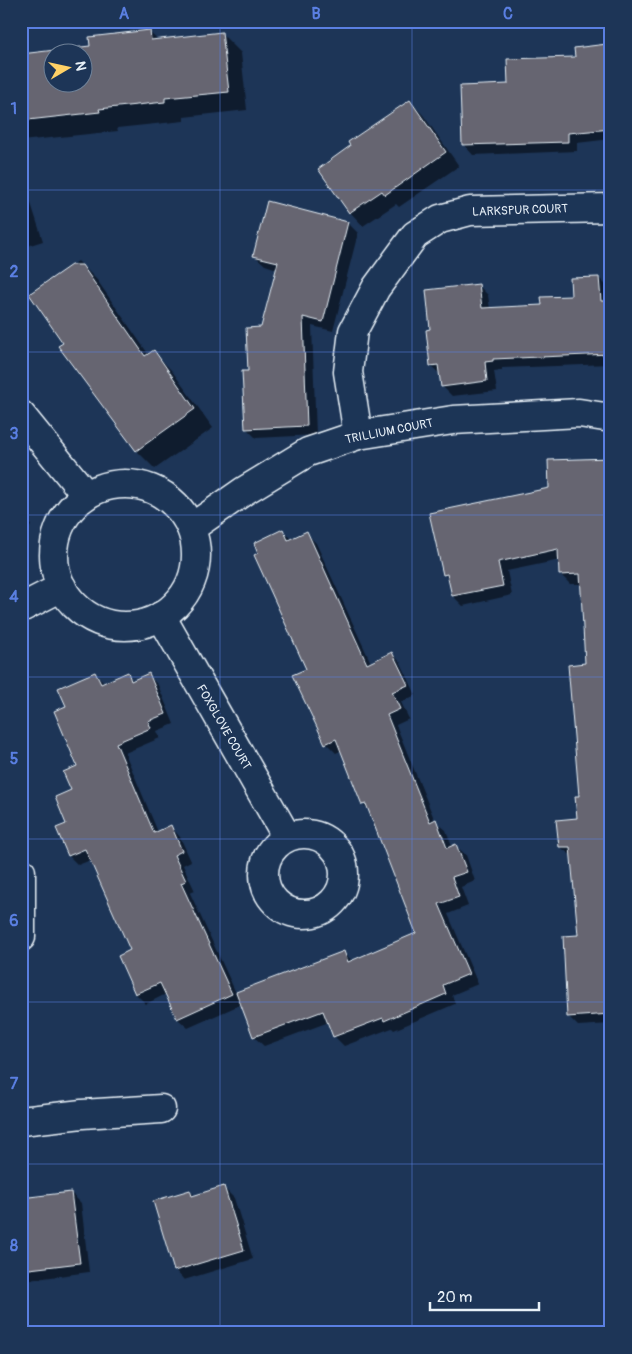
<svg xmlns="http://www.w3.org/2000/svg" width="632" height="1354" viewBox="0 0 632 1354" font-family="Pangolin,sans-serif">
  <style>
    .shadow { fill: #0007; fill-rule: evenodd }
    .building { fill: #666571; stroke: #e8f1f8; fill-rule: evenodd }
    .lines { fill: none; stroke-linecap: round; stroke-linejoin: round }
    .minor-casing { stroke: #e8f1f8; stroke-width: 31 }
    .minor { stroke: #1d3557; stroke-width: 28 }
    .grid { fill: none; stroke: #5a7fe2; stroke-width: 1; stroke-opacity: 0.55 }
    .labels { text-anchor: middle; stroke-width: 5; stroke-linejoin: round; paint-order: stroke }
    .street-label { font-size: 12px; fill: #e8f1f8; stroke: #1d3557 }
    .neatline { fill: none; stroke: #5a7fe2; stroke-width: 2 }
    .grid-label { font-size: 16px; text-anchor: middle; font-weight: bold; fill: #5a7fe2 }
  </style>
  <rect width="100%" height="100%" fill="#1d3557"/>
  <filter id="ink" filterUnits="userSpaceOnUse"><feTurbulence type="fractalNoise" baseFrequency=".02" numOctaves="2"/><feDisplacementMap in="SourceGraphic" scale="10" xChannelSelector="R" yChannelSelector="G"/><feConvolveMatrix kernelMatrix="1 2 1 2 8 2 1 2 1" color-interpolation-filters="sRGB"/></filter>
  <g filter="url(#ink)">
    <g class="shadow">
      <path d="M149,32L158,40L222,34L241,53L247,110L184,117V121L117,128L118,131L21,141V55L91,47ZM52,52H82V82H52Z"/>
      <polygon points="611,45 611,139 577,143 577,151 473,155 464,145 577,58 576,49"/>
      <polygon points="410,101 423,115 459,166 399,207 396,204 363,226 350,212 320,169"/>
      <polygon points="21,172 43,241 21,248"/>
      <polygon points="268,203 348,223 358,233 333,331 312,326 316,435 256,438 246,428 249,372 277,269 265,265 255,256"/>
      <polygon points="78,261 97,280 149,355 154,352 172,371 213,428 155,469 136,450 30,294"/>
      <polygon points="599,278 609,288 611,364 502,368 502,370 494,371 497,391 452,396 442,386 441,375 431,366 432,331 478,285 488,295 490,309 543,306 573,297"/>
      <polygon points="611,459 611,1024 578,1026 568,1016 580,937 572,856 560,847 579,819 587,664 581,584 570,584 560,574 560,560 507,571 512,595 463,606 453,596 449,579 444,574 551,489"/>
      <polygon points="21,511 31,526 21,533"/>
      <polygon points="283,531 292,540 306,533 316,543 371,663 392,653 401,663 416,695 401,702 409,719 396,725 435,821 446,830 452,847 456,846 466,855 475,881 461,887 468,906 448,914 478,984 452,995 455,1004 394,1030 392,1028 344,1046 334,1036 329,1022 264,1046 254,1037 242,1004 188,1028 178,1019 166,994 146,1004 136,994 119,956 132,951 91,860 78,865 69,856 68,825 72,791 79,767 67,707 95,674 105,684 127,674 134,681 148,675 158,685 174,724 157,731 160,738 125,753 158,832 171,827 180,837 191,861 183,865 195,891 190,893 236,993 344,952 352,961 417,934 370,811 363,804 342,750 336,753 326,743 307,669"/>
      <polygon points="224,1188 234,1198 253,1259 184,1280 175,1270 190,1191 195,1196"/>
      <polygon points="71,1193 81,1203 89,1272 21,1281 21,1200"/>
    </g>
    <g class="building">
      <path d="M150,30L151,40L222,32L229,92L165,98V102L99,109L100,112L28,120L21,54L90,46L89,37ZM52,52H82V82H52Z"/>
      <polygon points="607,44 608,64 611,64 611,129 568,133 568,142 462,145 460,86 508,84 507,59 575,57 574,48"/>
      <polygon points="410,100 446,152 385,195 382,191 349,213 318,169 350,146 348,142"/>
      <polygon points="267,201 348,222 323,322 303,317 307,426 245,429 242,371 248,371 246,328 261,327 278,262 253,256"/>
      <polygon points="71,265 82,265 145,356 154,350 195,409 136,451 58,346 63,343 29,294"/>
      <polygon points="599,277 601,301 611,301 611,354 493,359 493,361 485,362 487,381 441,387 438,365 430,366 426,330 430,329 426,290 479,284 482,308 542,305 541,297 571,296 570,278"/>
      <polygon points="611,458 611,1014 567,1017 563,936 578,935 570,847 559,847 556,820 577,818 575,796 579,796 568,665 585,663 580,574 559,575 558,549 498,562 503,586 452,596 447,574 443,575 429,513 549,488 548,460"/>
      <polygon points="283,529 288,540 307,531 367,664 392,652 408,685 392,692 400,709 387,715 430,822 436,819 447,848 456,844 467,872 452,877 459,897 439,904 469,974 443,985 446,994 384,1021 383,1018 333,1037 323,1011 253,1037 236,992 344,951 348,962 416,933 366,804 362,805 336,739 325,744 292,675 306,669 254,555 258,553 254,543"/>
      <polygon points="95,672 101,684 128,672 131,681 149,673 166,714 148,721 151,728 116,743 154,833 171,825 182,851 174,855 186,881 181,883 232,994 177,1019 160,983 135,994 118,956 130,950 85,849 68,856 56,828 66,824 55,797 71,790 63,772 77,766 54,711 66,706 58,688"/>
      <polygon points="224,1186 244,1250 174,1271 153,1201 190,1190 192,1196"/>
      <polygon points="71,1192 80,1263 21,1270 21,1198"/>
    </g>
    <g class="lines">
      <g class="minor-casing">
        <g id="minor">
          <polyline points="21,415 86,495"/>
          <polyline points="358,435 348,372 353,331 376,288 415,235 440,219 470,211 611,208"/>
          <circle cx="125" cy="555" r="71"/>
          <polyline points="191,528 244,491 308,452 358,435 453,420 579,413 611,418"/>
          <polyline points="21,608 62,587"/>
          <polyline points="161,616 287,837"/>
          <circle cx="304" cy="874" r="40"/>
          <polyline points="21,872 21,937"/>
          <polyline points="21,1121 82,1114 161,1109"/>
        </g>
      </g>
      <use href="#minor" class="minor"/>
    </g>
  </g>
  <path class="grid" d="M220,21V1333M412,21V1333M21,190H611M21,352H611M21,515H611M21,677H611M21,839H611M21,1002H611M21,1164H611"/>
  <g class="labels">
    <g class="street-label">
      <text transform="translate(520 210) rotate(-2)" y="4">LARKSPUR COURT</text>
      <text transform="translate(389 431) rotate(-11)" y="4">TRILLIUM COURT</text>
      <text transform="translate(224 727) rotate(60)" y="4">FOXGLOVE COURT</text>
    </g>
  </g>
  <rect width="632" height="1354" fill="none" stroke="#1d3557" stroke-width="55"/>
  <g transform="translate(68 68) rotate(81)"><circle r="24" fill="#1d3557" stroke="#6e8097"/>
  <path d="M0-4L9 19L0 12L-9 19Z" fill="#ffd166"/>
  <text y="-8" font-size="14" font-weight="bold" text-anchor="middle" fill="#e8f1f8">N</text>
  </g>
  <path d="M430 1302v8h109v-8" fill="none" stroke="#e8f1f8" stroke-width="2.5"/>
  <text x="437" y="1302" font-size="15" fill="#e8f1f8" stroke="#1d3557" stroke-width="4" paint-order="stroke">20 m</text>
  <rect x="28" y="28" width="576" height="1298" class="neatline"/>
  <g class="grid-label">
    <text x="124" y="19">A</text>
    <text x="316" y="19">B</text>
    <text x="508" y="19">C</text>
    <text x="14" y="114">1</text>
    <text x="14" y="277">2</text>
    <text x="14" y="439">3</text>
    <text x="14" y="602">4</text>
    <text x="14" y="764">5</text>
    <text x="14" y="926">6</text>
    <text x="14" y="1089">7</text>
    <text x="14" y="1251">8</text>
  </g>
</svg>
